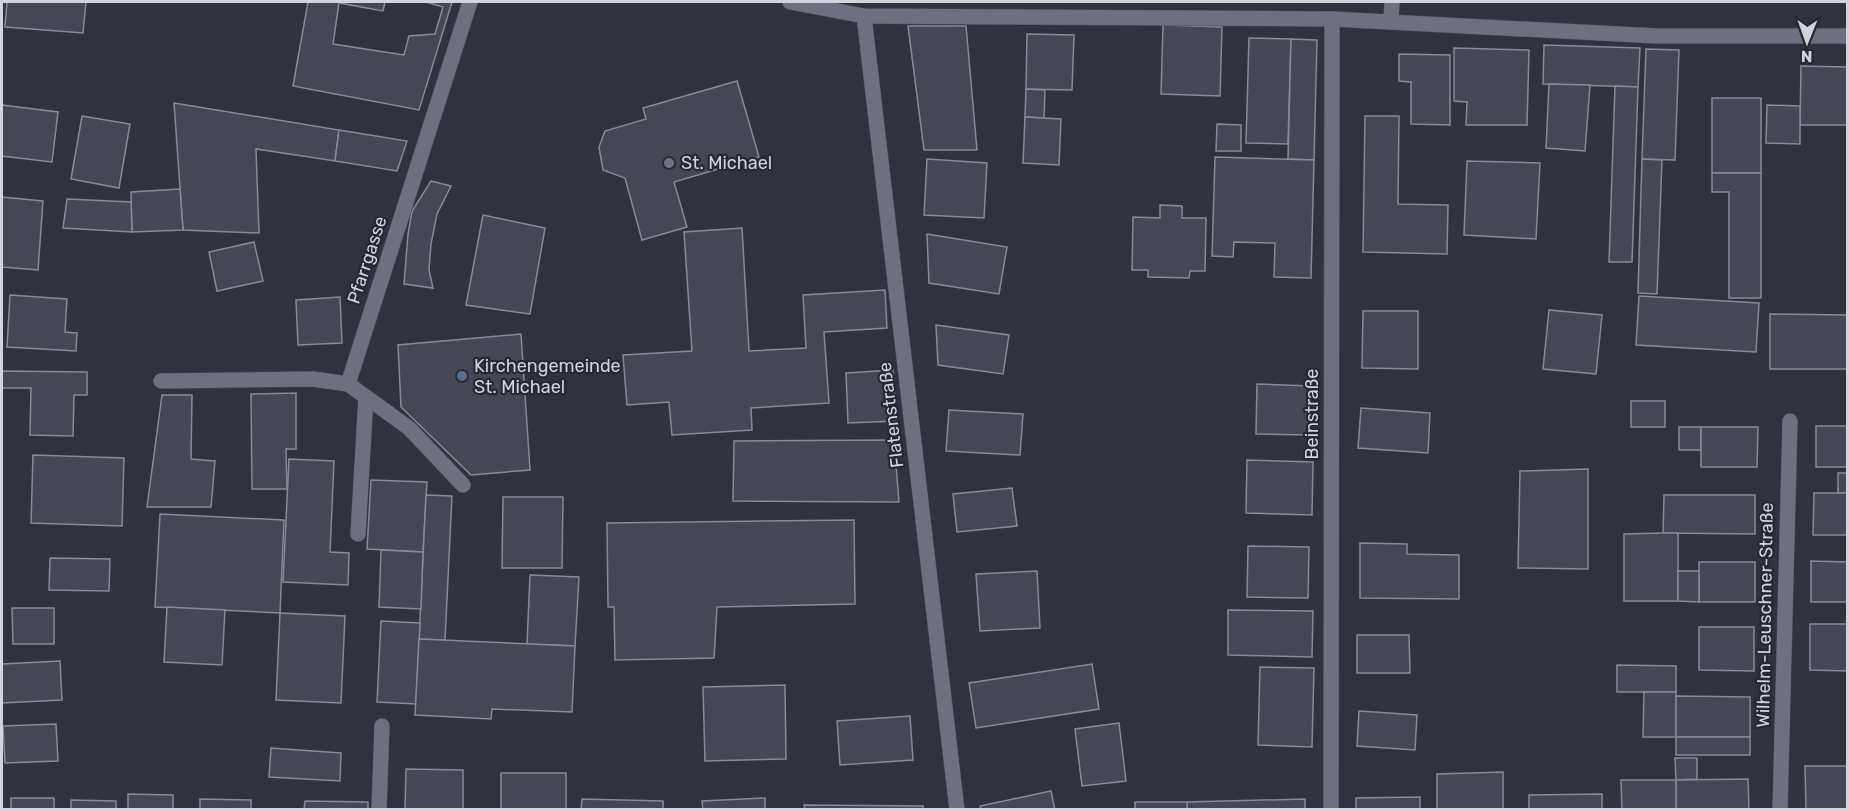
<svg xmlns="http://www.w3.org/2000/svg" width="1849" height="811" viewBox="0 0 1849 811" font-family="Rubik,sans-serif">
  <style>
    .building { fill: #454754; stroke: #888a99; stroke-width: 1.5 }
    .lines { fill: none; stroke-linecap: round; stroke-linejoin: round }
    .minor-casing { stroke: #4c4d58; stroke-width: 16 }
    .minor { stroke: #6e707f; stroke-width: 15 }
    .worship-dot { fill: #6b7280; stroke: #262834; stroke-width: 2 }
    .service-dot { fill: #5c6f8a; stroke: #262834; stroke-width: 2 }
    .labels { text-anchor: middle; stroke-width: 4.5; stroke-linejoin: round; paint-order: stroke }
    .poi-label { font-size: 18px; fill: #d2d3db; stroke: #262834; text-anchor: start }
    .street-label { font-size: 18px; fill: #d2d3db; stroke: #262834 }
  </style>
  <rect width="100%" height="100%" fill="#30323e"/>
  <g class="building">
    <polygon points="7,2 86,2 83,33 5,27"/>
    <polygon points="308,2 385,2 383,11 339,3 333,44 404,55 409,36 435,34 443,7 426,2 452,2 419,110 293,86"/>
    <polygon points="1163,25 1222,27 1220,96 1161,94"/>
    <polygon points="908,26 966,26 977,150 924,150"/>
    <polygon points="1027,34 1074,35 1072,90 1026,89"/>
    <polygon points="1249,38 1291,39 1288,144 1246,143"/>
    <polygon points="1291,39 1317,40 1314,160 1288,159"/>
    <polygon points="1544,45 1640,48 1638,87 1543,84"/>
    <polygon points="1454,48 1529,50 1527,125 1466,125 1467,102 1454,101"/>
    <polygon points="1646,49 1679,50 1675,160 1642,159"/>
    <polygon points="1399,54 1450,55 1450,125 1411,124 1411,82 1399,81"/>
    <polygon points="1801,66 1848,67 1848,125 1800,125"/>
    <polygon points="737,81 759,157 674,182 687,227 642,240 625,178 603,170 599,147 605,131 646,119 643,108"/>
    <polygon points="1549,84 1590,85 1585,151 1546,148"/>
    <polygon points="1615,86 1638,87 1632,262 1609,262"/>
    <polygon points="1026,89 1045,90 1044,118 1025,117"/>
    <rect x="1712" y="98" width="49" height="75"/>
    <polygon points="174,103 339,130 335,161 256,149 259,233 183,230"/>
    <polygon points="2,105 58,112 52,162 2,156"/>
    <polygon points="1767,105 1800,106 1800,144 1766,143"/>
    <polygon points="82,116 130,124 119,188 71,179"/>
    <polygon points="1365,116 1399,116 1398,204 1448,205 1447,254 1363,252"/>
    <polygon points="1025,117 1061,119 1059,165 1023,163"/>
    <polygon points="1217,124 1241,125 1241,151 1216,151"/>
    <polygon points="339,130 407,141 397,171 335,161"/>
    <polygon points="1215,157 1314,160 1311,278 1274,277 1275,243 1234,242 1233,257 1212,256"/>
    <polygon points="927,159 987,163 984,218 924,215"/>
    <polygon points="1642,159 1662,160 1657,294 1638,293"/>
    <polygon points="1467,161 1540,163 1536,239 1464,235"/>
    <polygon points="1712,173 1761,173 1761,298 1729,298 1729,192 1712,192"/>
    <polygon points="431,181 451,186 437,214 431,244 429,270 433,288 404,284 408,234 412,211"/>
    <polygon points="180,189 183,230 132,232 131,192"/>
    <polygon points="2,197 43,201 38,270 2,267"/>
    <polygon points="67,199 131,202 132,232 63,228"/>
    <polygon points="1160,205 1182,206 1182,218 1206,218 1205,271 1190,271 1189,278 1148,277 1148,270 1132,270 1133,217 1160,218"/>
    <polygon points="483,215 545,228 530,314 466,305"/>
    <polygon points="742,228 749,351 806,348 803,295 885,290 887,328 824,332 829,403 751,408 752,430 672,435 669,402 627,405 623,355 692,351 684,232"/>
    <polygon points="927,234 1007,247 999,294 929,283"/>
    <polygon points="254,242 263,281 217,291 209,252"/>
    <polygon points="10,295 67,299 65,332 77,333 76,351 7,347"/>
    <polygon points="1639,296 1759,303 1756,352 1636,345"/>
    <polygon points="340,297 342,343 298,345 296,300"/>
    <polygon points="1549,310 1602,315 1596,374 1543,369"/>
    <polygon points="1363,311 1418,311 1418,369 1362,368"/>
    <polygon points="1770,314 1848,315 1848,369 1770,369"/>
    <polygon points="936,325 1009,335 1003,374 938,365"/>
    <polygon points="521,334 530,470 471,475 401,407 398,345"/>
    <polygon points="893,370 896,421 848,423 846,373"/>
    <polygon points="2,371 87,372 87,395 74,395 73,436 30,435 31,388 2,388"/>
    <polygon points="1257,384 1311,386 1310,435 1256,434"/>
    <polygon points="296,393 296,449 286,449 287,489 252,489 251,394"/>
    <polygon points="162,395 192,395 191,459 215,461 211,507 147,507"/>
    <rect x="1631" y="401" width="34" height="26"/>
    <polygon points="1361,408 1430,413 1428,453 1358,448"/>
    <polygon points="949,410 1023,414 1020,455 946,451"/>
    <rect x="1816" y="426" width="32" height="41"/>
    <rect x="1679" y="427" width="22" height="23"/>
    <polygon points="1701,427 1758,427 1757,467 1701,467"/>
    <polygon points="894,440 899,502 733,501 734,441"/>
    <polygon points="33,455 124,458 122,526 31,523"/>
    <polygon points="289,459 334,461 330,552 349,553 348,585 283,582"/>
    <polygon points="1247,460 1313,462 1312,515 1246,513"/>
    <polygon points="1588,469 1588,569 1518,568 1520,471"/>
    <rect x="1838" y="473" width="10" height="20"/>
    <polygon points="371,480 427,482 423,552 367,549"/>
    <polygon points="1012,488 1017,526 957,532 953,494"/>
    <polygon points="1814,493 1848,493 1848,535 1813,535"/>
    <polygon points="426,495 452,496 445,640 419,639"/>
    <polygon points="1664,495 1755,495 1755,534 1663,533"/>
    <polygon points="503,497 563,497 562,568 502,568"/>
    <polygon points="160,514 284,520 280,613 155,607"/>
    <polygon points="854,520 855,604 717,607 714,658 615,660 614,607 608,607 607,523"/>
    <polygon points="1663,533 1678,533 1678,601 1624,601 1624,534"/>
    <polygon points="1360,543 1407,544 1407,554 1459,555 1459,599 1360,598"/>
    <polygon points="1248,546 1309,547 1308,598 1247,597"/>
    <polygon points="381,550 423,552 421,609 379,607"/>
    <polygon points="50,558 110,559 109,591 49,590"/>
    <polygon points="1811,561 1848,562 1848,602 1811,602"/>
    <rect x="1699" y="562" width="56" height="40"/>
    <polygon points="1037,571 1040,628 980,631 976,574"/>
    <polygon points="1678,571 1699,571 1699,602 1678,601"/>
    <polygon points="530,575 579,577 575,646 527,644"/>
    <polygon points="167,607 225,610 222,665 164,662"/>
    <polygon points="12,608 54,608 54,644 13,644"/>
    <polygon points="1228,610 1313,611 1312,657 1228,655"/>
    <polygon points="280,613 345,616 341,703 276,700"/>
    <polygon points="381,621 420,623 416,704 377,702"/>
    <polygon points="1810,624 1848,624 1848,671 1810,670"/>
    <polygon points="1699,627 1754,627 1754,671 1699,670"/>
    <polygon points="1357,635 1409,635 1410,673 1357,673"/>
    <polygon points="419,639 575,646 572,712 492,709 491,719 415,715"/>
    <polygon points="60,661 62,700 2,703 2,664"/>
    <polygon points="1092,664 1099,709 976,728 969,683"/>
    <polygon points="1617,665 1676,666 1676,692 1617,692"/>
    <polygon points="1260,667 1314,668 1312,747 1258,745"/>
    <polygon points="785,685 786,759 705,761 703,687"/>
    <polygon points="1644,692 1676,692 1676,737 1643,737"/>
    <polygon points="1676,696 1750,697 1750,737 1676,737"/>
    <polygon points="1359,711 1417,715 1415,750 1357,746"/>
    <polygon points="910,716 913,760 840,765 837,721"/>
    <polygon points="1119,723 1126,781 1082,786 1075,729"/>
    <polygon points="56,724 58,761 5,763 3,726"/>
    <rect x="1676" y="737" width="74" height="18"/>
    <polygon points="271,748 341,753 340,781 269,777"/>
    <polygon points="1675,758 1697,758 1697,779 1676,780"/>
    <polygon points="1805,766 1848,766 1848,810 1806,810"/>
    <polygon points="406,769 463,770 463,810 405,810"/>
    <polygon points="1503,772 1503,810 1437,810 1437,774"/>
    <rect x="501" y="773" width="65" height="37"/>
    <polygon points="1748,779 1749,810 1676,810 1676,780"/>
    <polygon points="1621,780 1676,780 1676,810 1622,810"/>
    <polygon points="1051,791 1055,810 981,810 980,806"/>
    <polygon points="128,794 173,795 173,810 128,810"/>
    <polygon points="1602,794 1602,810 1529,810 1529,795"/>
    <polygon points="1420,797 1420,810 1356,810 1356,798"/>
    <rect x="11" y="798" width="43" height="12"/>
    <polygon points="765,798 765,810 703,810 702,801"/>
    <polygon points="200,799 251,800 251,810 200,810"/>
    <polygon points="582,799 663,801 663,810 581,810"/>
    <polygon points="1305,799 1305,810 1187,810 1187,802"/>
    <polygon points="71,800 116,801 116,810 71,810"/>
    <polygon points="305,801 368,802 368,810 304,810"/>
    <rect x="1135" y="802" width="52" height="8"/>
    <polygon points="804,805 923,806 923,810 805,810"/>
  </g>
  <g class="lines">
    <g class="minor-casing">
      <g id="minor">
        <polyline points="790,2 864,16 1332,19 1657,36 1848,36"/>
        <polyline points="864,16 957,810"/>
        <polyline points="1391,21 1392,2"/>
        <polyline points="161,381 313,379 348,384"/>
        <polyline points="463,485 409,428 348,384 470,2"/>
        <polyline points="358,534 366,397"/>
        <polyline points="379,810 382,726"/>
        <polyline points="1331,810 1332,19"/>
        <polyline points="1780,810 1790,421"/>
      </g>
    </g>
    <use href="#minor" class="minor"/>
  </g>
  <circle class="worship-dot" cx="669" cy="163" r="6"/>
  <circle class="service-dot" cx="462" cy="376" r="6"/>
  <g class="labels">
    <g class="poi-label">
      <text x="681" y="169">St. Michael</text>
      <text x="474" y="372">Kirchengemeinde<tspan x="474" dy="21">St. Michael</tspan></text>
    </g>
    <g class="street-label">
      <text transform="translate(367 260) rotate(-72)" y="6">Pfarrgasse</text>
      <text transform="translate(1312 414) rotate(-90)" y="6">Beinstraße</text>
      <text transform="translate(891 415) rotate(-97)" y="6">Flatenstraße</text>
      <text transform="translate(1765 615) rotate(-89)" y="6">Wilhelm-Leuschner-Straße</text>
    </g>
  </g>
  <rect width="1849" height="811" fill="none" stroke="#d2d3db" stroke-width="6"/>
  <g transform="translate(1807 42) rotate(181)" stroke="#262834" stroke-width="4.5" paint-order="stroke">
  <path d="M0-4.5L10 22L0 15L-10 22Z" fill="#d2d3db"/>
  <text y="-9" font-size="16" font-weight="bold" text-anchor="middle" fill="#d2d3db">N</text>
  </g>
</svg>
